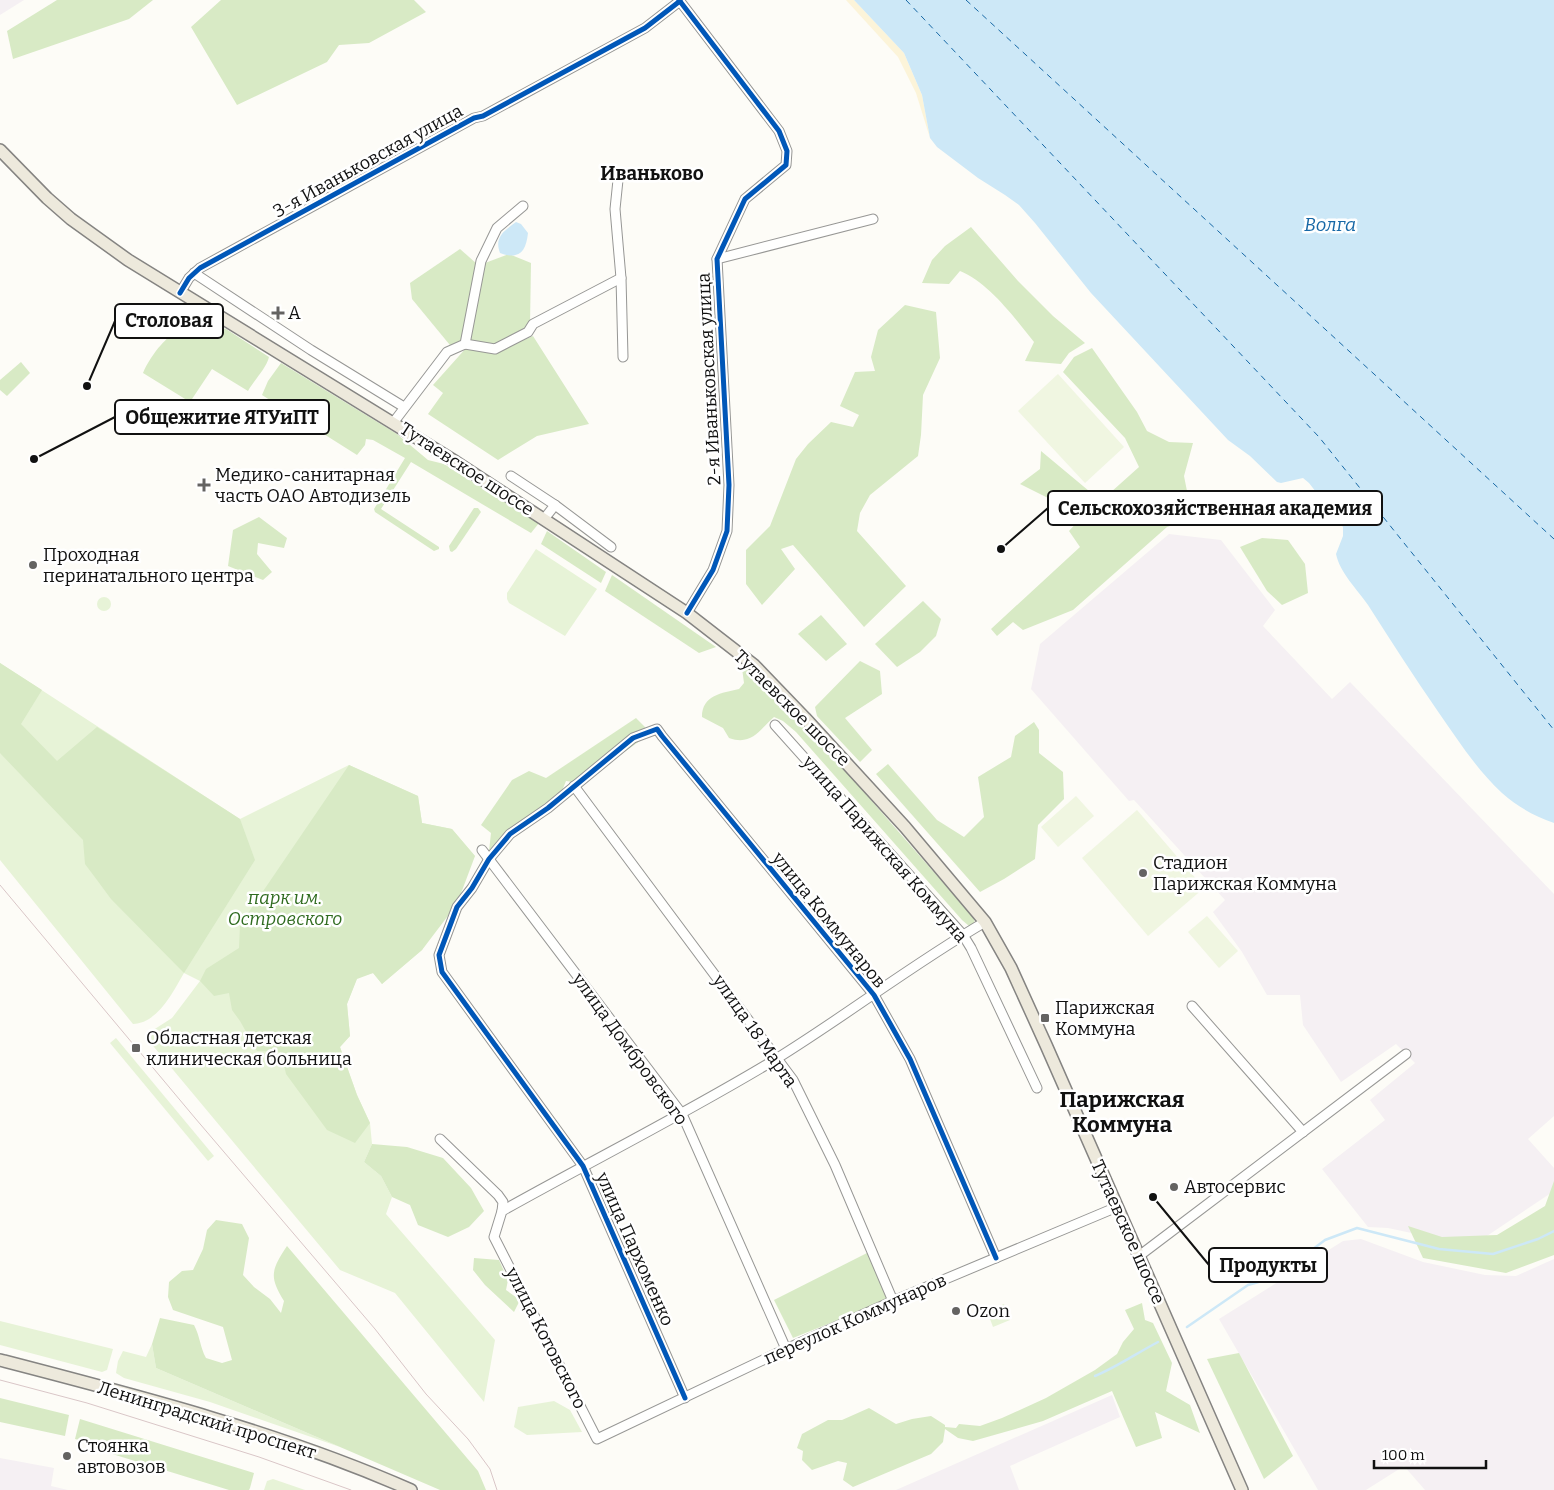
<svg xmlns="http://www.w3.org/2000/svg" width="1554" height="1490" viewBox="0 0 1554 1490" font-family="Bitter,serif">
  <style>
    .industrial { fill: #f5f0f3 }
    .green { fill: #e7f3d7 }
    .forest { fill: #d8eac5 }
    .sand { fill: #fcf4d9 }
    .pitch { fill: #f0f6e1 }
    .water { fill: #cde8f7 }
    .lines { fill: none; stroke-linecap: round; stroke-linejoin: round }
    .stream { stroke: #cde8f7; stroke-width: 2.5 }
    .ferry { stroke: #1768a6; stroke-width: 1; stroke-dasharray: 6 5; stroke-linecap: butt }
    .minor-casing { stroke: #979795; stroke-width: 11 }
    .major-casing { stroke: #858482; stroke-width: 14 }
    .minor { stroke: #fffffe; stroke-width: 9 }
    .major { stroke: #ede9dc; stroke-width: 11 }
    .tram { stroke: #d9c6c7; stroke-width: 1 }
    .cycleway-casing { stroke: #fff; stroke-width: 8 }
    .cycleway { stroke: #0057b8; stroke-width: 5 }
    .poi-dot { fill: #646362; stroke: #fff; stroke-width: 2 }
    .labels { text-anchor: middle; stroke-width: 5; stroke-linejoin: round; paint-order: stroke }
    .street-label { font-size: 18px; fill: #111; stroke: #fff }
    .poi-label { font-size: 18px; fill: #111; stroke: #fff; text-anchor: start }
    .park-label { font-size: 18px; font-style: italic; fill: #2f6b1f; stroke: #fff }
    .neighbourhood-label { font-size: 19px; font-weight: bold; fill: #111; stroke: #fff }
    .water-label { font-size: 19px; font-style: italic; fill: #1768a6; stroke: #fff }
    .district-label { font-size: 22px; font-weight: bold; fill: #111; stroke: #fff }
    .leader { fill: none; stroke: #111; stroke-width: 2 }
    .callout-dot { fill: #111; stroke: #fff; stroke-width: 2 }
    .callout { fill: #fff; stroke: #111; stroke-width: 2 }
    .callout-label { font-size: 19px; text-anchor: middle; font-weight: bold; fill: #111 }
  </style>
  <rect width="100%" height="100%" fill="#fdfcf7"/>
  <g class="industrial">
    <polygon points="0,0 24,0 0,15"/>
    <polygon points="1169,534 1221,540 1275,610 1263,626 1332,699 1350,682 1554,894 1554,1116 1528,1139 1554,1168 1554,1191 1472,1246 1388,1228 1368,1227 1322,1169 1385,1120 1370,1100 1415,1063 1396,1044 1341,1082 1303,1025 1300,995 1267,995 1242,952 1213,912 1225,900 1134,800 1129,801 1031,689 1040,644"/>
    <polygon points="1361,1239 1423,1262 1485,1275 1516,1276 1554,1259 1554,1490 1425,1490 1404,1466 1366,1490 1318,1490 1219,1319 1343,1241"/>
    <polygon points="1112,1395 1120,1417 1010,1466 1019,1490 896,1490"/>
    <polygon points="0,1458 54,1468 51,1486 68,1490 0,1490"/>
  </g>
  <g class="green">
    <polygon points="536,549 597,589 565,636 509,603 507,599 507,593"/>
    <circle cx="104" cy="604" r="7"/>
    <path d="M0,663L240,819L349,765L418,796L422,823L452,829L475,856L422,950L382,984L373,973L357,978L347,1004L350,1036L340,1047L357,1095L370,1123L372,1144L364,1162L381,1176L392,1197L386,1214L495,1340L484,1402L395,1293L340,1270L149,1041L147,1034L172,1018L200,981L184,973C173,992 158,1023 133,1024L0,860Z"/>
    <polygon points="116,1038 214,1156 208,1161 110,1043"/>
    <polygon points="1004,1304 1010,1320 993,1327 987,1311"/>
    <polygon points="0,1321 113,1349 107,1370 102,1372 0,1345"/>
    <polygon points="152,1344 156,1368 340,1447 210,1402 124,1378 116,1373 118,1361 123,1351 146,1357"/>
    <polygon points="554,1401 570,1410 582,1432 527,1435 514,1427 518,1407"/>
    <polygon points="273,1479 305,1490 264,1490 267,1481"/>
  </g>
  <g class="forest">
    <polygon points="57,0 153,0 129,19 13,59 7,31"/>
    <polygon points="221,0 414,0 426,12 369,43 339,45 327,62 237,105 191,27"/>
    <path d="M971,227L1018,281L1053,316L1085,343L1069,353L1061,364L1025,361L1034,342C1015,318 988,282 960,271L949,284L922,283L932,260L945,246Z"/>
    <polygon points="460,249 477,264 462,341 454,350 412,299 410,283"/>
    <polygon points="509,254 531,263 530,325 493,345 469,341 485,263"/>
    <polygon points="905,305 936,312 940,358 923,395 921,435 918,456 870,495 860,513 857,531 906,586 864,627 793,545 781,549 795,569 762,605 746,584 746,550 770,526 796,459 808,444 831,422 853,427 859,415 840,406 855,372 875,371 871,357 878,330"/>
    <path d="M186,309L211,321L214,326L226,329L269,357C266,369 254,380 248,391L212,369L190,402L143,373C146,365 155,351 161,345C166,339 173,334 176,326C178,323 178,318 178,314Z"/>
    <polygon points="533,336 589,424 537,436 498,460 428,414 443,393 433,385 467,347 495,352"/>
    <polygon points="1092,348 1137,412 1147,431 1169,442 1193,443 1184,476 1187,491 1217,497 1215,511 1167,527 1073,610 1023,630 1013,622 997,636 991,629 1080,547 1069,531 1080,519 1054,501 1020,484 1040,469 1041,451 1101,501 1139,467 1125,438 1063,372 1074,357"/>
    <polygon points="21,362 30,373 7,396 0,390 0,380"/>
    <polygon points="281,363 397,434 428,460 444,464 539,523 531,533 411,462 381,509 439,547 439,549 434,551 375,512 374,509 405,458 373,440 366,439 365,445 357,455 262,395 268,381"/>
    <polygon points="474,508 478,508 481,512 456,549 452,552 450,551 449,546"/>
    <polygon points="259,517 287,538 284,548 258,543 257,554 272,572 263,580 228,566 233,530"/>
    <polygon points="547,531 606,572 601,583 541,544"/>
    <polygon points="1262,538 1288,540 1305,564 1308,593 1282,605 1267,591 1240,547"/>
    <polygon points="612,575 716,647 699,653 605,591"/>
    <polygon points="923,601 941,619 936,636 920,652 897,667 875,644"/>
    <polygon points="821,615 847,644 826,661 798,634"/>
    <polygon points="860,661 880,671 882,694 845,718 872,750 860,762 817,716 815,707"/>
    <polygon points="0,663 42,690 21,724 57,761 97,727 240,819 255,860 184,973 111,899 97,880 85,864 83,840 0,753"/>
    <path d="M743,665L752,669L794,712L973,917L975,923L969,926L962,920L796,732L783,721L774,717C759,730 752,746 729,738L723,728L702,717C702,695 722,693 739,689L744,683L742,668Z"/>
    <polygon points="636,718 651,733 581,783 566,781 560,796 510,834 506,846 497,852 489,851 491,833 481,825 512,780 529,771 546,778"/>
    <polygon points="1034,722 1039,730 1039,753 1063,772 1064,799 1038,825 1035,859 1004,879 980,892 876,774 888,764 937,820 964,837 984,817 978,777 1011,757 1015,736"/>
    <polygon points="349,765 418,796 422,823 452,829 475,856 457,904 422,950 382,984 373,973 357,979 347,1004 350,1036 340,1047 357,1095 370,1123 355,1143 327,1130 286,1074 281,1052 257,1051 240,1021 232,1010 229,993 214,996 200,981 206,969 239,948 240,925"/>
    <polygon points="372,1144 407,1147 443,1158 471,1188 484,1211 469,1227 448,1237 418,1225 410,1205 392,1197 381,1176 364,1162"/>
    <polygon points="1554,1181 1554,1255 1506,1273 1423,1258 1408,1226 1442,1237 1497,1235 1545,1206"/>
    <path d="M216,1220L242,1224L249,1238L243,1275L254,1287L270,1299L281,1313L284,1301C269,1277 271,1270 287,1246L478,1471L486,1490H440L156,1368L152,1344L160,1318L194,1325C200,1336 200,1347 206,1358L222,1363L232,1360L223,1327L173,1310L168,1297L169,1282L182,1271L193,1270L203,1249L207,1230Z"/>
    <polygon points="869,1252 890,1299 793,1338 774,1300"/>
    <polygon points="474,1258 499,1260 508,1280 506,1290 520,1300 514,1312 485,1285 473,1270"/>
    <polygon points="1142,1303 1145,1320 1153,1323 1172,1363 1166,1391 1190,1405 1200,1433 1155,1412 1162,1438 1136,1447 1112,1391 1043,1421 973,1441 958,1438 945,1429 943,1442 931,1454 853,1487 843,1480 847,1463 838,1461 812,1470 802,1460 803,1451 797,1448 802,1434 828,1420 842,1420 869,1408 896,1424 912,1419 931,1416 945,1425 945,1427 956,1428 959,1424 980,1426 1002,1418 1046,1398 1095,1370 1117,1354 1123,1342 1134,1329 1125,1310"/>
    <polygon points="1239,1353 1293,1456 1264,1479 1207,1359"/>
    <polygon points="0,1398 69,1415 65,1436 0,1422"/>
    <polygon points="80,1419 254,1473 250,1488 249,1490 229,1490 96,1449 97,1445 75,1439"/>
  </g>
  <polygon class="sand" points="846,0 854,0 904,53 922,95 930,138 916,93 898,57"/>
  <g class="pitch">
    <polygon points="1058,374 1124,447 1085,483 1018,411"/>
    <polygon points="1076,796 1094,816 1058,847 1041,827"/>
    <polygon points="1137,810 1204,888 1148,936 1082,858"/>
    <polygon points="1207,916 1238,951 1219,968 1188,932"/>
  </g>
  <g class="water">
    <path d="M854,0H1554V823C1534,816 1518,807 1502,793C1477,770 1458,740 1439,713C1414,677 1391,641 1368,605C1357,589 1340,573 1336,554L1343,536V527L1309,483L1303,478L1281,483L1277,482L1250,456L1228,440L1091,293L1035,223L1019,205L1005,195L978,178L937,147L930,138L922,95L904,53Z"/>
    <path d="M516,222L521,224L528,233C526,252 519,260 500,253C494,237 504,231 516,222Z"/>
  </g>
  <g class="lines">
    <g class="stream">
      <polyline points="1187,1327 1248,1285 1276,1277 1325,1240 1357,1228 1439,1249 1493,1254 1538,1239 1554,1231"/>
      <path d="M1095,1376C1117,1367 1137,1353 1158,1342"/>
    </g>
    <g class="ferry">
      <polyline points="906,0 1319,437 1554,730"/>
      <polyline points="966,0 1554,539"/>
    </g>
    <g class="minor-casing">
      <g id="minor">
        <polyline points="679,0 779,131 787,151 786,165 745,199 717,259 729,485 727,531 713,570 687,613"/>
        <polyline points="618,180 615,209 621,278 623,357"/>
        <polyline points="717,259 873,219"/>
        <polyline points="194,273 311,350 404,407"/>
        <polyline points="180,293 189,278 200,268 474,118 483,116 645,28 680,1"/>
        <polyline points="465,344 495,349 528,332 533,324 621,278"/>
        <polyline points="393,423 447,352 465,344 481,261 497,228 523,206"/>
        <polyline points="511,476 555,505 611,547"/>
        <polyline points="544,519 555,505"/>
        <polyline points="775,725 963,935 971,948 1037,1088"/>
        <polyline points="574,786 793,1080 835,1165 893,1301"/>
        <polyline points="482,850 682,1114 786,1349"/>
        <path d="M985,922C913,964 847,1015 776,1059C687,1113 593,1160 502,1211L494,1237L597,1439L786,1349L893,1301L1117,1207"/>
        <polyline points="1192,1006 1303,1132"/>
        <polyline points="440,1139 498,1195 503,1202 502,1211"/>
        <polyline points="1139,1256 1406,1054"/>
        <polyline points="685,1398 583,1166 442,972 439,955 457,907 472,888 489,859 510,834 548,808 633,738 657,729 662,736 874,995 910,1059 996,1258"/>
      </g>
    </g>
    <g class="major-casing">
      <g id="major">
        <polyline points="0,150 47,198 71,219 128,260 456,462 687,613 754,665 805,718 905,827 985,922 1011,968 1046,1045 1242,1490"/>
        <path d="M0,1360C139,1396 279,1432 411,1490"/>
      </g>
    </g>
    <use href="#minor" class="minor"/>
    <use href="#major" class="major"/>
    <g class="tram">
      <polyline points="0,885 195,1118 375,1329 426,1394 468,1439 490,1469 497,1490"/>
      <polyline points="0,1380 87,1403 259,1457 351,1490"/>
    </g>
    <g class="cycleway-casing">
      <g id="cycleway">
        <polyline points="679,0 779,131 787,151 786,165 745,199 717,259 729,485 727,531 713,570 687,613"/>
        <polyline points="180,293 189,278 200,268 474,118 483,116 645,28 680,1"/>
        <polyline points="685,1398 583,1166 442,972 439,955 457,907 472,888 489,859 510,834 548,808 633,738 657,729 662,736 874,995 910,1059 996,1258"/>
      </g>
    </g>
    <use href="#cycleway" class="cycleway"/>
  </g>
  <g class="poi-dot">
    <path d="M275.5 305.5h5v5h5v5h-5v5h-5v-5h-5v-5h5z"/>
    <path d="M201.5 477.5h5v5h5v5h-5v5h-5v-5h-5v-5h5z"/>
    <circle cx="33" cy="565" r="5"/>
    <circle cx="1143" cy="873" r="5"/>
    <rect x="1040" y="1013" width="10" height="10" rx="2.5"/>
    <rect x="131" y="1043" width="10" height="10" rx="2.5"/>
    <circle cx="1174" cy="1187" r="5"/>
    <circle cx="956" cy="1311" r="5"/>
    <circle cx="67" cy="1456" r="5"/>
  </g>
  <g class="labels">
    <g class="street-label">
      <text transform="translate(368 161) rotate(-29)" y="6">3-я Иваньковская улица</text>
      <text transform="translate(709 379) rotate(-93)" y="6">2-я Иваньковская улица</text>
      <text transform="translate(467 469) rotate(33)" y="6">Тутаевское шоссе</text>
      <text transform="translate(792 708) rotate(45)" y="6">Тутаевское шоссе</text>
      <text transform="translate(885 849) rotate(49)" y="6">улица Парижская Коммуна</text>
      <text transform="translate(829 920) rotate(51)" y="6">улица Коммунаров</text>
      <text transform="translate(755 1031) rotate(55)" y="6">улица 18 Марта</text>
      <text transform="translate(630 1049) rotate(54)" y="6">улица Домбровского</text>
      <text transform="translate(1128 1232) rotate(66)" y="6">Тутаевское шоссе</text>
      <text transform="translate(635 1249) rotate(66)" y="6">улица Пархоменко</text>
      <text transform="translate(855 1319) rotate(-24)" y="6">переулок Коммунаров</text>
      <text transform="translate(546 1338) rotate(63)" y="6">улица Котовского</text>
      <text transform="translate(207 1420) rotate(17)" y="6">Ленинградский проспект</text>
    </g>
    <g class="poi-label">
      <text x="288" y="319">А</text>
      <text x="215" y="481">Медико-санитарная<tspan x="215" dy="21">часть ОАО Автодизель</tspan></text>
      <text x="43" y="561">Проходная<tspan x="43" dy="21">перинатального центра</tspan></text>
      <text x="1153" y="869">Стадион<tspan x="1153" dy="21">Парижская Коммуна</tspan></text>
      <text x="1055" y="1014">Парижская<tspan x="1055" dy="21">Коммуна</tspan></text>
      <text x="146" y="1044">Областная детская<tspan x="146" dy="21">клиническая больница</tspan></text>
      <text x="1184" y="1193">Автосервис</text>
      <text x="966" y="1317">Ozon</text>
      <text x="77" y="1452">Стоянка<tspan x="77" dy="21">автовозов</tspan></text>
    </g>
    <g class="park-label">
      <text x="285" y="904">парк им.<tspan x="285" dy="21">Островского</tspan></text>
    </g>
    <g class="neighbourhood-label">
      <text x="652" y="180">Иваньково</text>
    </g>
    <g class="water-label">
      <text x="1330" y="231">Волга</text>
    </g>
    <g class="district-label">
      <text x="1122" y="1107">Парижская<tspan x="1122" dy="25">Коммуна</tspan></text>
    </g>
  </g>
  <path class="leader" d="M87 386L115 321M34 459L115 417M1001 549L1048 508M1153 1197L1209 1265"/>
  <g class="callout-dot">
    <circle cx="87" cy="386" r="5"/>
    <circle cx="34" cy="459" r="5"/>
    <circle cx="1001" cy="549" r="5"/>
    <circle cx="1153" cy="1197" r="5"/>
  </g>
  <g class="callout">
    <rect x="115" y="304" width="108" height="34" rx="5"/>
    <rect x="115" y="400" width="214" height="34" rx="5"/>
    <rect x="1048" y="491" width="334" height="34" rx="5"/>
    <rect x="1209" y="1248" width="118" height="34" rx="5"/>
  </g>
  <g class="callout-label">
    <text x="169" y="327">Столовая</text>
    <text x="222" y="424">Общежитие ЯТУиПТ</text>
    <text x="1215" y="515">Сельскохозяйственная академия</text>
    <text x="1268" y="1272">Продукты</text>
  </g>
  <path d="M1374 1460v8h112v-8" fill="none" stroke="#111111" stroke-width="2.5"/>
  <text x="1382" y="1460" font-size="15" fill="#111111" stroke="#ffffff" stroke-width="4" paint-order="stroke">100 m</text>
</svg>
